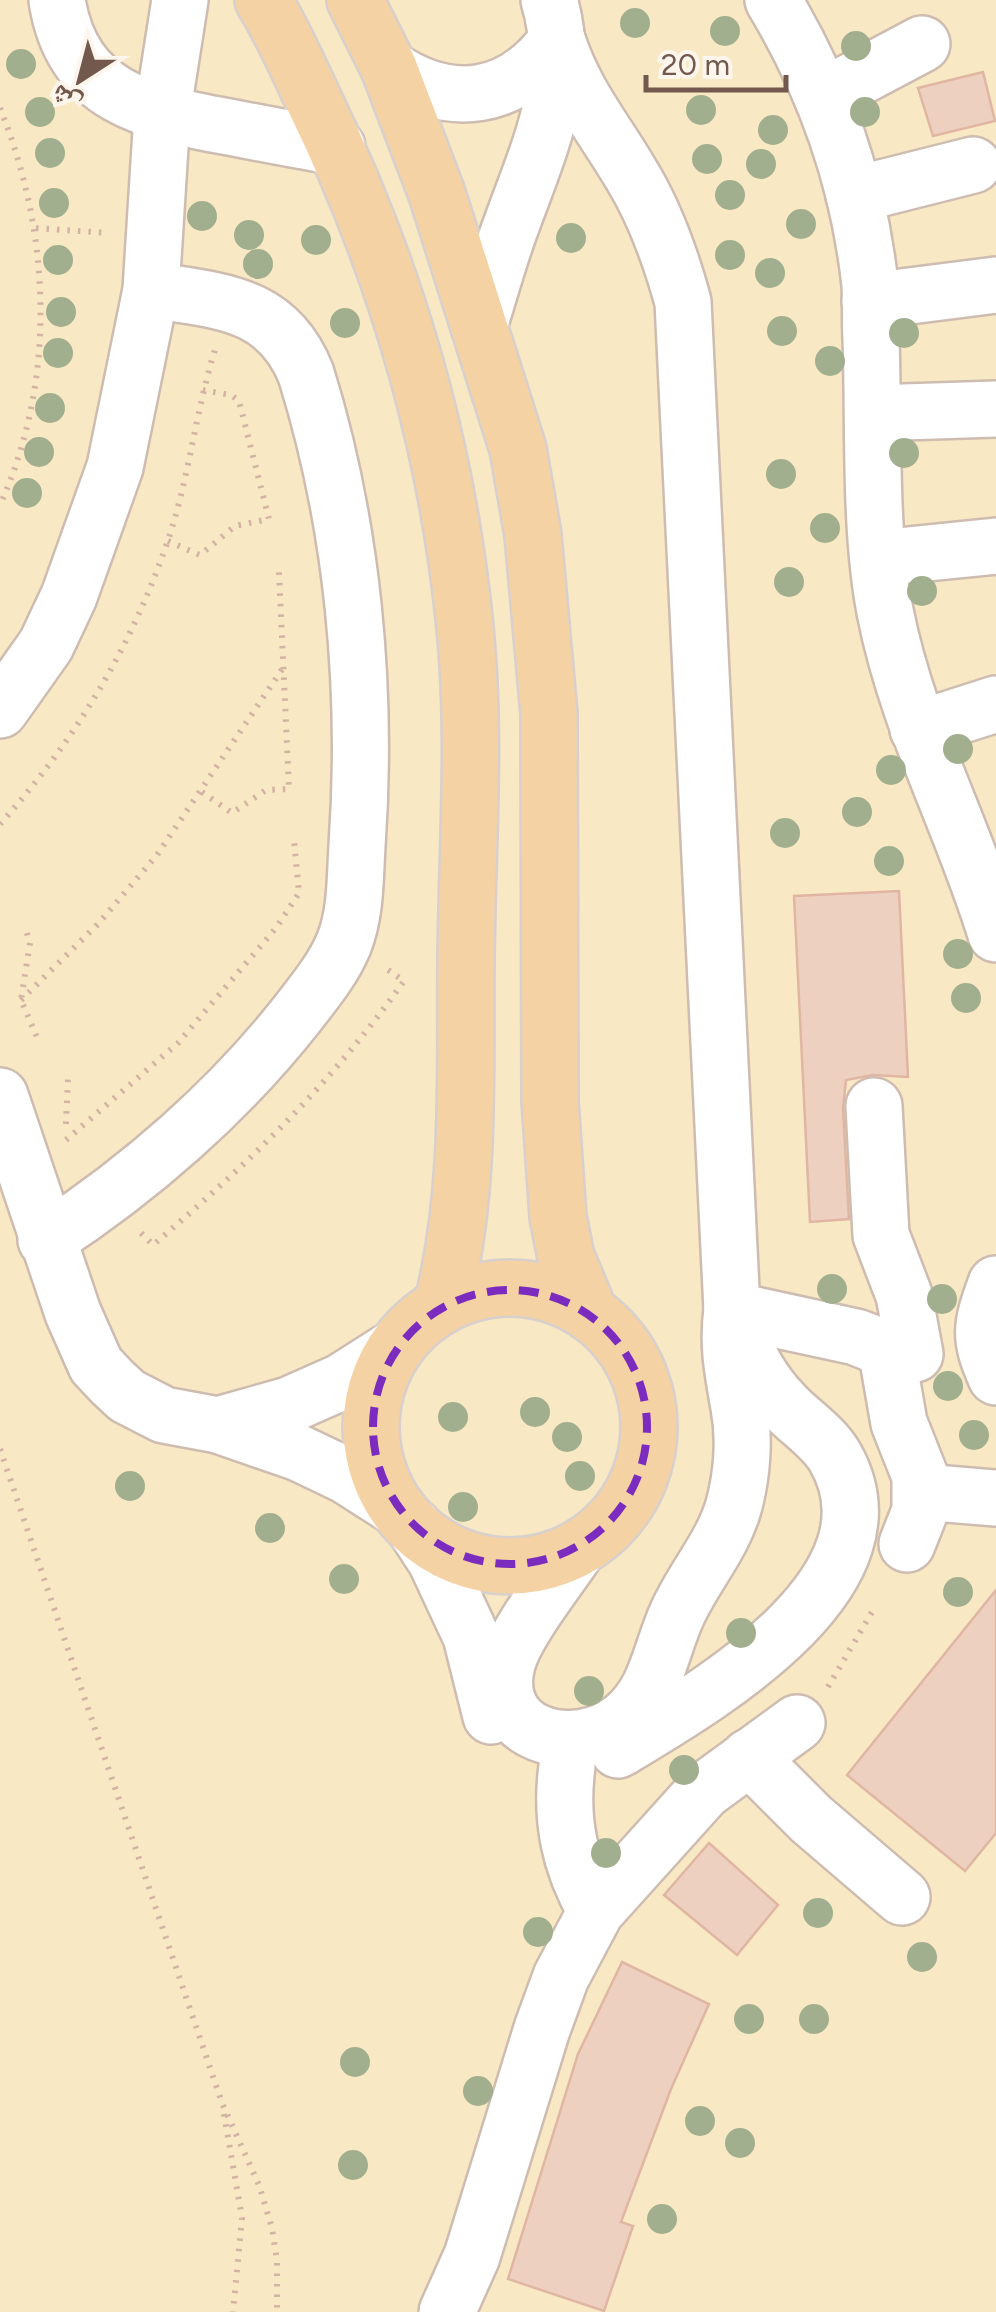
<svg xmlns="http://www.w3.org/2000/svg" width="996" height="2312" viewBox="0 0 996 2312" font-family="Figtree,'Noto Naskh Arabic',sans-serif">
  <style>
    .sand { fill: #f8e9c4 }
    .building { fill: #eed0c0; stroke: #e0b6a2; stroke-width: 2.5 }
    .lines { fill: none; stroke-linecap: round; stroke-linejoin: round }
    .minor-casing { stroke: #cebcb1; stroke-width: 60 }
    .major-casing { stroke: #d8d0cd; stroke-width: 60 }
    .path { stroke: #d3b3a4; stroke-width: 6; stroke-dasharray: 2.5 8; stroke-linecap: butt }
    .minor { stroke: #fff; stroke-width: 55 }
    .major { stroke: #f5d2a4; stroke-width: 55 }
    .tree { fill: #a1af8e }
    .marked { fill: none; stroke: #7b2cbf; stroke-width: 8; stroke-dasharray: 20 12; stroke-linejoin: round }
  </style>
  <rect width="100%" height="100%" fill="#fbf2e7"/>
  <rect class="sand" x="0" y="0" width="996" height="2312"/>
  <g class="building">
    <polygon points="983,72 995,121 933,136 918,88"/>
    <polygon points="899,891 908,1077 873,1075 846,1080 843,1108 849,1219 810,1222 794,896"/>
    <polygon points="996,1590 996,1833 965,1871 847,1775"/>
    <polygon points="709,1843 778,1905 737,1955 664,1895"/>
    <polygon points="622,1962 709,2004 671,2089 621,2222 633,2226 604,2311 508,2279 578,2054"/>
  </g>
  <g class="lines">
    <g class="minor-casing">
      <g id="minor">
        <path d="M57,0C72,97 146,112 229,127C265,134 301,141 337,147"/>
        <path d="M773,0C826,88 859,183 870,285C871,303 870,321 871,339C874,425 869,528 885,611C907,725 963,825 996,934"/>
        <path d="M557,40C574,93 603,127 631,174C655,213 671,258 683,302L732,1310C727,1345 733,1373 739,1407C745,1439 742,1475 734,1505C723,1545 695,1575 678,1612C660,1650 658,1691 624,1719C574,1759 489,1736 507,1664C515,1632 559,1578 578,1549"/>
        <path d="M389,68C451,110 513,101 557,40"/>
        <polyline points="824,96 922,44"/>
        <polyline points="854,195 973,165"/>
        <polyline points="870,301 996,285"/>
        <path d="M479,326C490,292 499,257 512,223C538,151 573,78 549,0"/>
        <polyline points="873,413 996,409"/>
        <polyline points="878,558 996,546"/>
        <polyline points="0,710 46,645 69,596 115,467 151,290 162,115 180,0"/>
        <polyline points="918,729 996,704"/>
        <polyline points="0,1096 73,1313 96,1365 112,1382 127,1396 164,1415 218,1425 299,1453 347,1476 397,1508"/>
        <polyline points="874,1106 881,1235 904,1295 915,1354"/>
        <path d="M46,1240C140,1179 229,1101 298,1013C315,991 334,968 344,943C356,913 355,878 357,846C368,688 353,525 306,374C277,301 218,301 151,290"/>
        <path d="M996,1284C981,1325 978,1337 996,1377"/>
        <polyline points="732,1310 856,1337 874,1344 887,1354 899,1423 920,1476 920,1511 907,1544"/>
        <polyline points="218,1425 289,1405 341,1382 396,1347"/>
        <polyline points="922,1492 996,1498"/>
        <polyline points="414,1527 436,1561 471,1636 491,1716"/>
        <path d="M618,1750C706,1697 907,1582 835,1457C822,1435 799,1422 782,1403C763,1383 749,1358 739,1332"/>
        <polyline points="749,1757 811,1819 902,1897"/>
        <path d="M567,1766C560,1819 569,1865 596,1911"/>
        <polyline points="447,2312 472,2256 542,2029 561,1977 596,1911 704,1791 797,1723"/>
      </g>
    </g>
    <g class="major-casing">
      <g id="major">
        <path d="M263,0C283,32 298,67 314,101C395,267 447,444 465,628C476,738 467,850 466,960C465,1075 471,1193 442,1306"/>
        <polyline points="355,0 389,68 437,194 518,449 533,535 549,714 550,1101 558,1217 566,1257 590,1314"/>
        <circle cx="510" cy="1427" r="139"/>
      </g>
    </g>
    <g class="path">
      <path d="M0,108C51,234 57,379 0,505"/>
      <polyline points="36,228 107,233"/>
      <polyline points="168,541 200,555 235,526 269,519 239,401 231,395 202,390"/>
      <polyline points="202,792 232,813 266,790 289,789 279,572"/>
      <path d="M0,824C74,742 131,648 167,543C189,480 195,413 215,350"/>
      <polyline points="27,933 30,943 21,1000 39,1042"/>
      <polyline points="21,1000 98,924 157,855 285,665"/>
      <polyline points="66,1124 68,1078"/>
      <polyline points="66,1140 178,1043 276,928 299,893 294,841"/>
      <path d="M141,1233L153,1245C250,1162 330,1085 404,981L388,970"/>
      <polyline points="0,1449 222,2103 259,2185 272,2228 277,2261 277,2312"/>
      <polyline points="828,1687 872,1612"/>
      <polyline points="224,2114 242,2218 233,2312"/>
    </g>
    <use href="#minor" class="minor"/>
    <use href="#major" class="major"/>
  </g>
  <g class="tree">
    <circle cx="635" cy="23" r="15"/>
    <circle cx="725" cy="31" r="15"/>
    <circle cx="856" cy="46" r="15"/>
    <circle cx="21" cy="64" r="15"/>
    <circle cx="701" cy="110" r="15"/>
    <circle cx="40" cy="112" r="15"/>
    <circle cx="865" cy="112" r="15"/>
    <circle cx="773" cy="130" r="15"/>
    <circle cx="50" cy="153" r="15"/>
    <circle cx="707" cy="159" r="15"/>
    <circle cx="761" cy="164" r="15"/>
    <circle cx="730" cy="195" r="15"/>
    <circle cx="54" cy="203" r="15"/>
    <circle cx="202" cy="216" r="15"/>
    <circle cx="801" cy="224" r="15"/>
    <circle cx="249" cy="235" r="15"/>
    <circle cx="571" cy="238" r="15"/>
    <circle cx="316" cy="240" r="15"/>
    <circle cx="730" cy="255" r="15"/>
    <circle cx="58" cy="260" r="15"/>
    <circle cx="258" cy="264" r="15"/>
    <circle cx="770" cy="273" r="15"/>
    <circle cx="61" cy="312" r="15"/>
    <circle cx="345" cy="323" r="15"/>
    <circle cx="782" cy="331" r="15"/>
    <circle cx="904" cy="333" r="15"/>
    <circle cx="58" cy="353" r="15"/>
    <circle cx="830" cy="361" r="15"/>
    <circle cx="50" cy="408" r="15"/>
    <circle cx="39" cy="452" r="15"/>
    <circle cx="904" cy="453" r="15"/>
    <circle cx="781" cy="474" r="15"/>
    <circle cx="27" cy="493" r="15"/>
    <circle cx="825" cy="528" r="15"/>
    <circle cx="789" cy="582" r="15"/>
    <circle cx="922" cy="591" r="15"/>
    <circle cx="958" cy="749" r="15"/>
    <circle cx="891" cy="770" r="15"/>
    <circle cx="857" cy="812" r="15"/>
    <circle cx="785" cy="833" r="15"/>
    <circle cx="889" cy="861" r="15"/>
    <circle cx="958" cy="954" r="15"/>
    <circle cx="966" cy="998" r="15"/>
    <circle cx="832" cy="1289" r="15"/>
    <circle cx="942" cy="1299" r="15"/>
    <circle cx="948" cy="1386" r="15"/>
    <circle cx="535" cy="1412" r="15"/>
    <circle cx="453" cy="1417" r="15"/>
    <circle cx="974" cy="1435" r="15"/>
    <circle cx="567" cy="1437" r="15"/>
    <circle cx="580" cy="1476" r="15"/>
    <circle cx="130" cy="1486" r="15"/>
    <circle cx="463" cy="1507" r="15"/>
    <circle cx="270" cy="1528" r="15"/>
    <circle cx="344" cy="1579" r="15"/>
    <circle cx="958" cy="1592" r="15"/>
    <circle cx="741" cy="1633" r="15"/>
    <circle cx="589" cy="1691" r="15"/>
    <circle cx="684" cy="1770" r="15"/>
    <circle cx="606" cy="1853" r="15"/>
    <circle cx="818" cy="1913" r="15"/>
    <circle cx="538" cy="1932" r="15"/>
    <circle cx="922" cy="1957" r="15"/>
    <circle cx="749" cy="2019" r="15"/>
    <circle cx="814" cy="2019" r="15"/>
    <circle cx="355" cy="2062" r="15"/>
    <circle cx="478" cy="2091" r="15"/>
    <circle cx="700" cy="2121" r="15"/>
    <circle cx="740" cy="2143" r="15"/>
    <circle cx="353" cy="2165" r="15"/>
    <circle cx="662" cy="2219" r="15"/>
  </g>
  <path class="marked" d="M373 1427a137 137 0 1 1 274 0a137 137 0 1 1-274 0Z"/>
  <g transform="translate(80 80) rotate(216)" stroke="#fef6ed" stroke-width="8" paint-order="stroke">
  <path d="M0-8L18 38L0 25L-18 38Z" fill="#73584d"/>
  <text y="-15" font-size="28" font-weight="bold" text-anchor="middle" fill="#73584d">ش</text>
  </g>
  <path d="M646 75v15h140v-15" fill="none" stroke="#73584d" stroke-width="5"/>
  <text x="661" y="75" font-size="30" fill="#73584d" stroke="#fef6ed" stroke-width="8" paint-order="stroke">20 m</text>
</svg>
